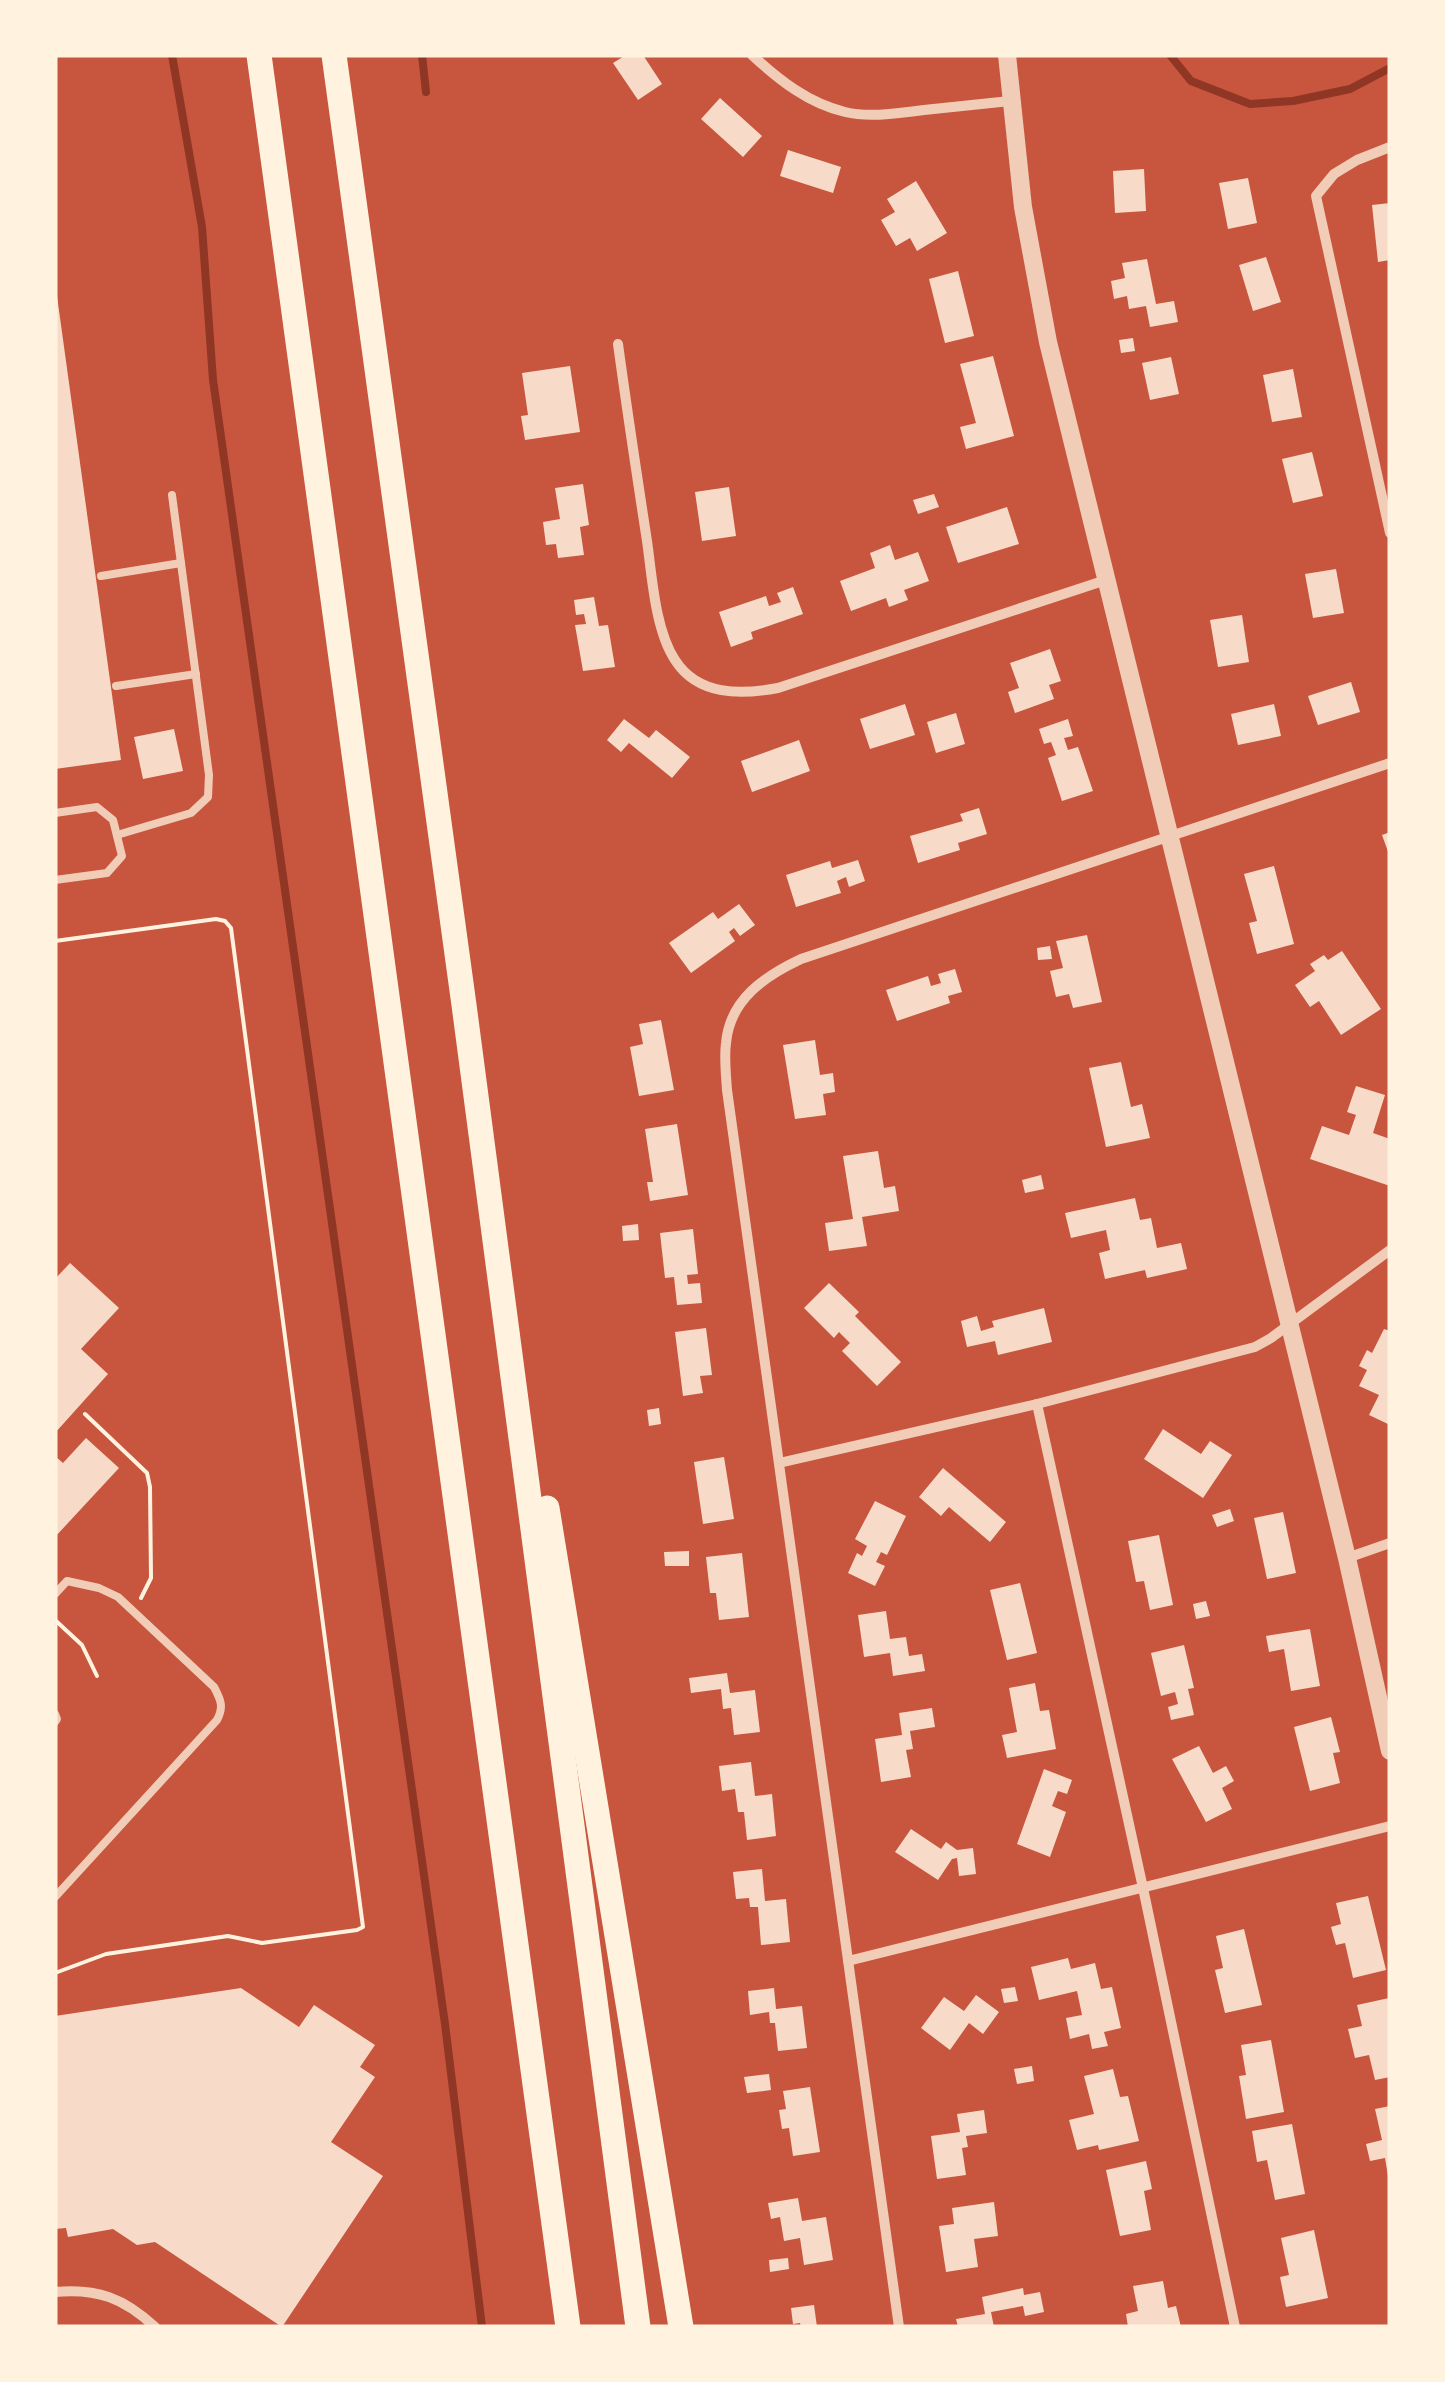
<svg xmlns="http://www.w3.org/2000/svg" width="1445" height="2382" viewBox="0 0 1445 2382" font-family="'Fira Sans',sans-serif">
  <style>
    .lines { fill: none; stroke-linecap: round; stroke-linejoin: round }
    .stream { stroke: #8f3625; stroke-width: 8 }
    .building { fill: #f7dbc8 }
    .path { stroke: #fff3e0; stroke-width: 4 }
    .service { stroke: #f1ccb7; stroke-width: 8 }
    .minor { stroke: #f1ccb7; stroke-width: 10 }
    .tertiary { stroke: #f1ccb7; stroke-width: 18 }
    .motorway { stroke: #fff3e0; stroke-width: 25 }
  </style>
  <rect width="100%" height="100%" fill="#c8553d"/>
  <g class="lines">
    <g class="stream">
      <polyline points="172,55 202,227 213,380 445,2024 482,2327"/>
      <polyline points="422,55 426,92"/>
      <polyline points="1170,55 1191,81 1250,104 1293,101 1350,89 1390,68"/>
    </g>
  </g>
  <g class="building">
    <polygon points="626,55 643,55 662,84 638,100 613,63"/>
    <polygon points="720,98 762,136 743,157 701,119"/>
    <polygon points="788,150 841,167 833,193 780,176"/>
    <polygon points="1144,169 1146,211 1115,213 1113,171"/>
    <polygon points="1248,178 1257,223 1228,229 1219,183"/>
    <polygon points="916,181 947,233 917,251 910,238 896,246 881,220 895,212 887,199"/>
    <polygon points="1390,203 1390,260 1378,262 1372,205"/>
    <polygon points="1266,257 1281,302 1253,311 1239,265"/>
    <polygon points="1147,259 1156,304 1174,301 1178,322 1150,327 1146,306 1129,309 1127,296 1114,299 1111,281 1125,278 1122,263"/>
    <polygon points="958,271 974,336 945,343 929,279"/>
    <polygon points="57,296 121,760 55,769 55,297"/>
    <polygon points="1133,338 1135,351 1121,353 1119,340"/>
    <polygon points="993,356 1014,436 966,449 960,427 976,423 960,364"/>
    <polygon points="1171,357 1179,394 1150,400 1142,363"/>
    <polygon points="570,366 580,432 525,440 521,416 528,415 522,373"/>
    <polygon points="1293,369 1302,417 1272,422 1263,375"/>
    <polygon points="1312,452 1323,496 1293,503 1282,459"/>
    <polygon points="583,484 589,525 580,527 584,555 558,558 556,544 546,545 543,522 560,519 555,488"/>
    <polygon points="729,487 736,536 702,541 695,492"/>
    <polygon points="934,494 939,507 918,514 913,500"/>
    <polygon points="1007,507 1019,544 958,563 946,527"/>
    <polygon points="890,545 895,560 918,552 929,581 904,590 908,600 889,607 886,598 851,611 840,581 875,568 870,553"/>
    <polygon points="1336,569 1344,613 1313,618 1305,574"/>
    <polygon points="793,587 803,614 751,632 753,639 731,647 719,612 766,596 769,606 781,602 777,593"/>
    <polygon points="594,597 599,626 608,625 615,667 583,671 575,625 586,624 584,614 576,615 574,600"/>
    <polygon points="1242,615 1249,662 1218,667 1210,620"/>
    <polygon points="1050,649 1061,681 1049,685 1054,699 1015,713 1008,692 1019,688 1010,663"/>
    <polygon points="1351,682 1360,712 1318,725 1308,696"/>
    <polygon points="905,704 915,735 870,749 860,719"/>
    <polygon points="1274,704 1281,736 1238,745 1231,714"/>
    <polygon points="956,713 965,744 936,753 927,722"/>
    <polygon points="624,719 649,738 656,730 690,757 672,778 629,743 621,752 607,740"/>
    <polygon points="1068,719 1073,736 1064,738 1068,750 1078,747 1093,791 1062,801 1048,758 1056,755 1051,742 1044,744 1039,729"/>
    <polygon points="174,729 183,771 143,779 134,737"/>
    <polygon points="799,740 810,771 752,792 741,761"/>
    <polygon points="979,808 987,834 958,843 960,850 918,863 910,836 963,821 960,814"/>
    <polygon points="1390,832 1390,857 1382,835"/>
    <polygon points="858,860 865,881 849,887 846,877 837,881 841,893 796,907 786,875 830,861 832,868"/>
    <polygon points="1274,866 1294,944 1257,954 1249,923 1257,921 1244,874"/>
    <polygon points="739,904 755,925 740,936 734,928 729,932 735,941 691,973 669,943 713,912 718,919"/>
    <polygon points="1087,935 1102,1002 1073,1008 1069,994 1056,997 1050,971 1063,968 1056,941"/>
    <polygon points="1050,946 1052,959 1038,960 1037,948"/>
    <polygon points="1342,951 1381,1009 1341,1035 1319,1001 1310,1007 1295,985 1315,971 1310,964 1324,955 1328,960"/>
    <polygon points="955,969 962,992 948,996 950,1003 897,1021 886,990 928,976 931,986 941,983 938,974"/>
    <polygon points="661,1020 674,1090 639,1096 630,1047 643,1044 639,1024"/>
    <polygon points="815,1040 820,1075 833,1073 835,1092 823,1094 826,1115 795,1119 783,1045"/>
    <polygon points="1121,1062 1131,1107 1142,1104 1150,1138 1106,1147 1089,1068"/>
    <polygon points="1356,1086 1385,1095 1373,1133 1390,1139 1390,1186 1310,1159 1322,1126 1349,1135 1356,1115 1347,1112"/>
    <polygon points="677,1124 688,1195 650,1201 647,1182 653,1182 645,1129"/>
    <polygon points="878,1151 884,1188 895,1186 899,1211 862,1217 867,1246 829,1251 825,1223 853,1219 843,1156"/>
    <polygon points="1041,1175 1044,1189 1025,1193 1022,1180"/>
    <polygon points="1135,1198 1140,1220 1151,1218 1157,1248 1181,1243 1187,1269 1147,1278 1145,1270 1105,1279 1099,1253 1110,1250 1106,1230 1071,1238 1065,1213"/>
    <polygon points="638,1224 639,1240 623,1241 622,1226"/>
    <polygon points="693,1229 698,1274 687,1275 688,1284 700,1283 702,1303 677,1305 674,1277 665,1278 660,1233"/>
    <polygon points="70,1263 119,1308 81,1349 108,1374 55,1433 55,1279"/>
    <polygon points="829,1283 859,1312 855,1316 901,1362 877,1386 842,1351 850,1343 839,1332 834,1338 804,1308"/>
    <polygon points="1044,1308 1052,1342 998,1355 995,1341 967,1347 961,1321 977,1316 981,1331 994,1327 992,1321"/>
    <polygon points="706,1328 712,1375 700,1376 703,1393 683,1396 675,1332"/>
    <polygon points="1384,1329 1390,1331 1390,1425 1369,1415 1379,1395 1359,1386 1367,1370 1359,1366 1367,1350 1372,1353"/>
    <polygon points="659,1408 661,1424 649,1426 647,1410"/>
    <polygon points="1163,1429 1201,1454 1210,1441 1232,1455 1203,1498 1144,1459"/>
    <polygon points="86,1438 119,1468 55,1537 55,1456 63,1463"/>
    <polygon points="724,1457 734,1519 703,1524 694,1462"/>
    <polygon points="943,1468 1006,1522 990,1542 949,1507 941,1516 919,1497"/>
    <polygon points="875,1501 906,1516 887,1555 881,1552 876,1562 885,1566 875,1586 848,1573 857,1553 862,1556 867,1546 855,1539"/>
    <polygon points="1230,1509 1234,1521 1217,1527 1212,1515"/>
    <polygon points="1283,1512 1296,1573 1267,1579 1254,1518"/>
    <polygon points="1159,1535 1173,1605 1150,1610 1144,1581 1136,1582 1128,1541"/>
    <polygon points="689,1551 689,1566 665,1566 664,1552"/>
    <polygon points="742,1553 749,1617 719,1620 716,1593 710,1593 706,1557"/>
    <polygon points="1020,1583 1037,1653 1007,1660 990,1590"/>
    <polygon points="1206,1601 1210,1616 1196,1619 1193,1604"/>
    <polygon points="886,1611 890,1639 906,1637 909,1656 922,1654 925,1671 893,1676 890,1653 864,1657 858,1615"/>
    <polygon points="1310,1629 1320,1686 1291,1691 1284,1649 1269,1652 1266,1636"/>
    <polygon points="1184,1645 1194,1688 1188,1689 1194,1715 1171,1720 1168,1707 1178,1704 1175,1692 1161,1696 1151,1653"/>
    <polygon points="727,1673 730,1693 755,1690 760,1732 734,1735 731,1708 723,1709 721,1689 691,1693 689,1678"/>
    <polygon points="1035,1683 1040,1711 1049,1710 1056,1749 1007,1758 1002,1735 1017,1732 1009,1688"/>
    <polygon points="932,1708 935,1727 910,1731 913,1749 906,1750 911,1777 881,1782 875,1739 902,1735 899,1713"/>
    <polygon points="1331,1717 1340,1752 1333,1753 1340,1783 1310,1791 1294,1727"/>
    <polygon points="1199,1746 1213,1773 1226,1766 1234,1781 1222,1788 1232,1809 1206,1822 1172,1759"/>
    <polygon points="751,1762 755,1796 772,1794 776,1836 747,1840 744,1812 738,1812 735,1789 722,1791 719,1766"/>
    <polygon points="1044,1769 1072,1780 1067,1794 1058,1791 1052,1806 1066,1812 1050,1857 1017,1844"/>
    <polygon points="911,1829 941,1849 946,1842 957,1850 973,1848 976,1874 959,1876 957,1858 952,1859 938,1880 895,1852"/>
    <polygon points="762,1869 765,1901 786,1899 790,1942 761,1945 758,1907 750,1907 749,1898 736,1899 733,1872"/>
    <polygon points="1368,1896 1386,1970 1353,1978 1345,1943 1336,1945 1331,1927 1341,1924 1336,1903"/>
    <polygon points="1244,1929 1262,2005 1225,2013 1215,1970 1223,1968 1216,1936"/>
    <polygon points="1068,1958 1071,1969 1095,1963 1101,1989 1112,1987 1121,2028 1104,2032 1108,2046 1092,2049 1089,2034 1070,2039 1066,2018 1082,2015 1077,1991 1039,2000 1031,1967"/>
    <polygon points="1015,1987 1018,2001 1004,2003 1001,1989"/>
    <polygon points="241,1988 299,2027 314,2005 375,2045 360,2067 375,2077 331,2142 383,2176 282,2327 155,2242 137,2245 113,2229 68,2237 66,2228 55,2229 55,2016"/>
    <polygon points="774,1988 776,2009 802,2006 807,2048 778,2051 775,2023 770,2023 769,2012 750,2015 748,1991"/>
    <polygon points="976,1995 999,2012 983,2034 969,2023 950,2050 921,2028 944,1997 964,2011"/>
    <polygon points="1389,1998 1390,2077 1375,2080 1369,2055 1355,2058 1348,2029 1362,2026 1357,2005"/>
    <polygon points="1271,2040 1284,2112 1246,2119 1239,2076 1246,2075 1241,2045"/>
    <polygon points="1032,2066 1034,2081 1017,2084 1014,2069"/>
    <polygon points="1113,2069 1120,2097 1128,2096 1139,2141 1099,2150 1098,2145 1077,2150 1069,2120 1094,2114 1084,2076"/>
    <polygon points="769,2074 771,2090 747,2093 744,2077"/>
    <polygon points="810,2087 820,2152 793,2156 789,2128 782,2129 779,2110 786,2109 783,2091"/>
    <polygon points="1390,2106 1390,2175 1388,2176 1385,2158 1370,2161 1366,2144 1382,2140 1375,2109"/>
    <polygon points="984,2110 987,2133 966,2136 968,2147 962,2148 966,2175 937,2179 931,2136 960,2132 957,2114"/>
    <polygon points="1292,2124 1305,2194 1275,2200 1267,2160 1257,2162 1252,2131"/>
    <polygon points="1146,2161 1152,2189 1144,2191 1151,2230 1120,2236 1106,2170"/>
    <polygon points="798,2198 802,2221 826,2217 833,2260 804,2265 800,2238 784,2241 780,2217 771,2219 768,2203"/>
    <polygon points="994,2202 998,2236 974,2239 978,2267 946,2272 939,2226 954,2224 952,2208"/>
    <polygon points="1314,2230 1328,2298 1286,2307 1280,2277 1289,2275 1281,2238"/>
    <polygon points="788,2258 789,2269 770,2272 769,2260"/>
    <polygon points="1163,2281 1168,2308 1176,2306 1181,2327 1128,2327 1126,2314 1138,2311 1133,2286"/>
    <polygon points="1023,2288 1024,2295 1040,2292 1044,2312 1025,2316 1023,2306 991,2312 994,2327 958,2327 956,2319 985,2314 982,2297"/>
    <polygon points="814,2305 817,2327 801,2327 800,2323 793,2324 791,2308"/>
  </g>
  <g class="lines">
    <g class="path">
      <polyline points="55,941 216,919 225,921 231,928 363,1927 357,1930 262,1943 228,1936 106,1954 55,1973"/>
      <polyline points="85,1414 147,1473 150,1487 151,1578 141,1598"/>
      <polyline points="55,1620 82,1645 97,1676"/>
    </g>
    <g class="service">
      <polyline points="101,576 181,563"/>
      <polyline points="116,686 196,674"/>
      <polyline points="55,813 97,807 113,820 122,856 107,873 55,880"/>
      <polyline points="117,835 191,813 208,797 209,775 172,495"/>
      <path d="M55,1594L67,1581L99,1588L118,1597L214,1687C221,1700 224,1707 217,1720L55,1897"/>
      <polyline points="55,1714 57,1719 55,1722"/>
    </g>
    <g class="minor">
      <path d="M752,55C779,80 808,103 845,112C870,118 899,113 924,110C953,107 982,104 1010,101"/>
      <polyline points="1390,147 1357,160 1334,174 1316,196 1390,533"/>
      <path d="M618,344C627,410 637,476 647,541C652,576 655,630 675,660C698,696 741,695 778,688L1106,580"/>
      <polyline points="1037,1404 1143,1888 1235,2327"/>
      <polyline points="779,1463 1037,1404 1255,1347 1271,1338 1390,1250"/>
      <polyline points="1347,1558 1390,1543"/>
      <polyline points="848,1961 1390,1826"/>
      <path d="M55,2292C97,2288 124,2298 155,2327"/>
      <path d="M899,2327L727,1090C726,1075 724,1058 726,1043C730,999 765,976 801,959L1390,763"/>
    </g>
    <polyline class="tertiary" points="1007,55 1023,207 1048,342 1347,1558 1390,1751"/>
    <g class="motorway">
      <polyline points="259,55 568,2327"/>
      <polyline points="334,55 464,1005 638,2327"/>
      <polyline points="547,1508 681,2327"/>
    </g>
  </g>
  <rect width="1445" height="2382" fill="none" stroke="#fff3e0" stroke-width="115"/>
</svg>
